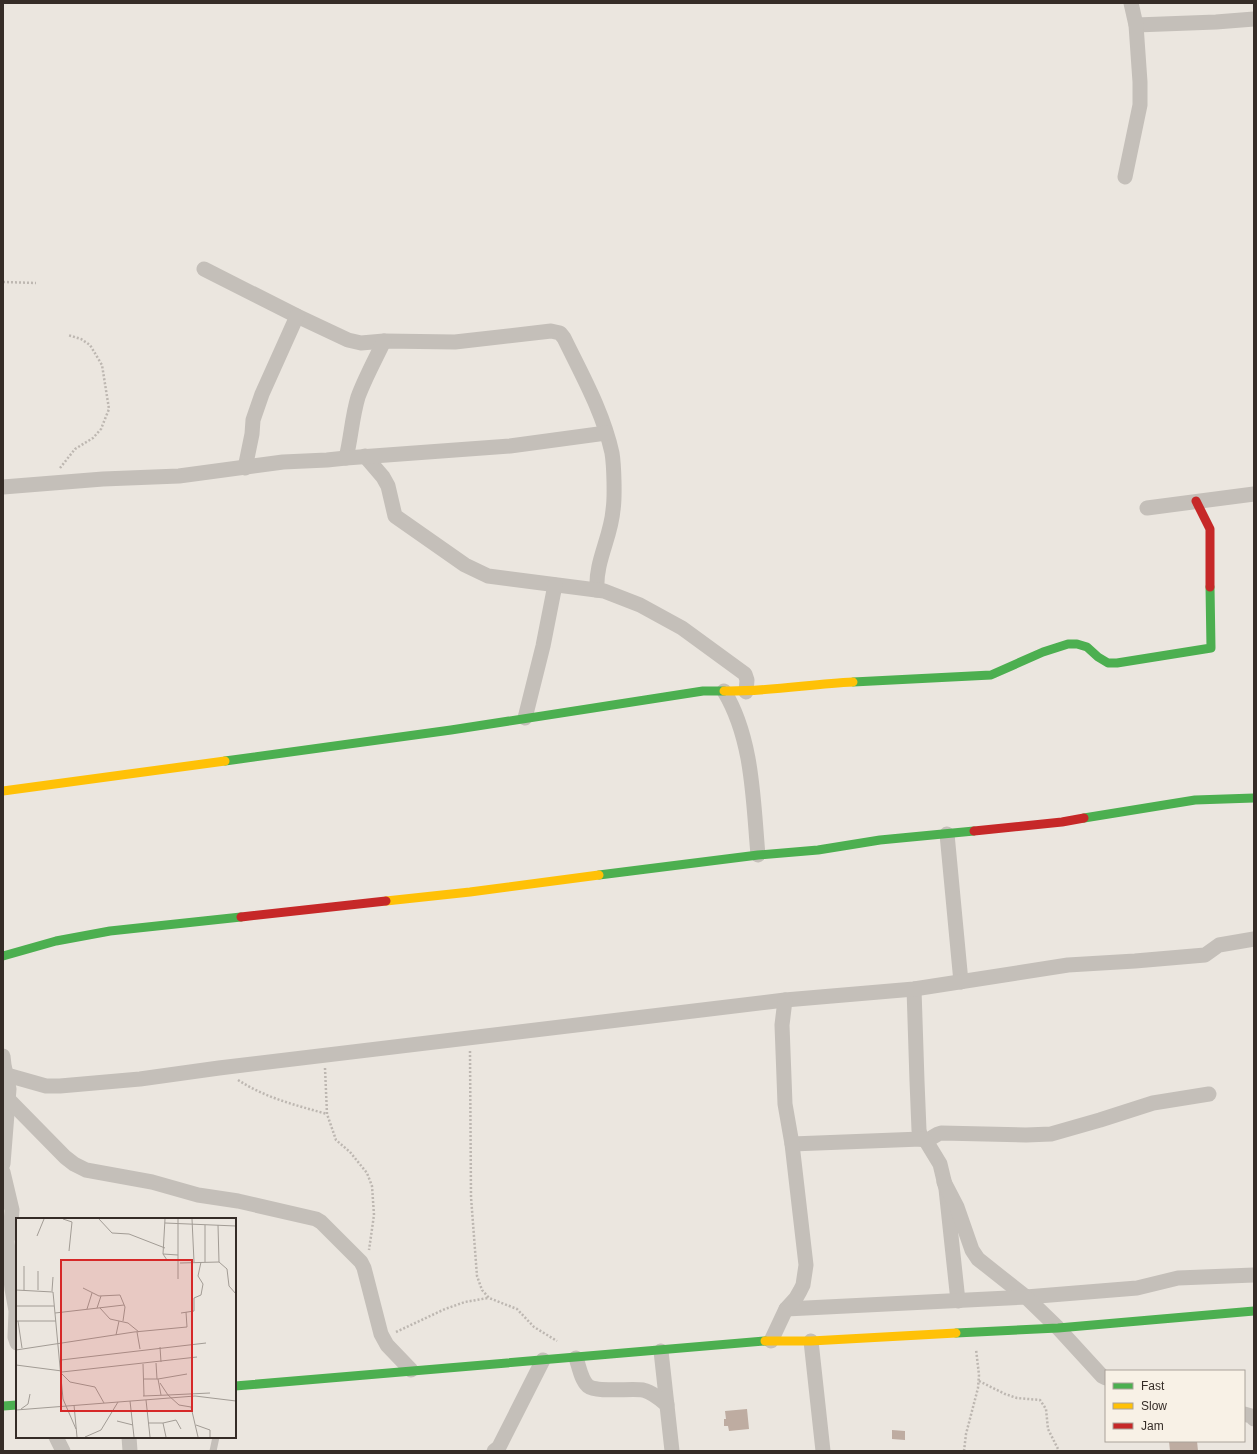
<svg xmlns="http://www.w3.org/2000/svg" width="1257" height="1454" viewBox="0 0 1257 1454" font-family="Arial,sans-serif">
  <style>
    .building { fill: #beaca1 }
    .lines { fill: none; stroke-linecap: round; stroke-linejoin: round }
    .path { stroke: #bdb7b1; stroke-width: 2.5; stroke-dasharray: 2 2; stroke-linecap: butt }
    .lane { stroke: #c4bfb9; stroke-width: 7 }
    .street { stroke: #c4bfb9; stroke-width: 15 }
    .fast { stroke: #4caf50; stroke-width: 9 }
    .slow { stroke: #ffc107; stroke-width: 9 }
    .jam { stroke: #c62828; stroke-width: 9 }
    .inset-road { fill: none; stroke: #a29c95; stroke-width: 1 }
    .view { fill: #d62828; fill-opacity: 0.15; stroke: #d62828; stroke-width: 2 }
    .inset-edge { fill: none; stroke: #352c27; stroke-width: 2 }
  </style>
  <rect width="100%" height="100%" fill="#ebe6df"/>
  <g class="building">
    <polygon points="747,1409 749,1429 729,1431 728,1426 724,1426 724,1419 726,1419 725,1411"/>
    <polygon points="892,1430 905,1431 905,1440 892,1439"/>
    <polygon points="1169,1441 1197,1441 1198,1451 1188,1451 1188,1450 1170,1451"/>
  </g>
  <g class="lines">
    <g class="path">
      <polyline points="3,282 36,283"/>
      <polyline points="60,468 75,449 93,438 101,429 109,409 102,365 90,345 81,339 68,335"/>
      <polyline points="470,1051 471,1197 477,1276 482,1290 489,1298 517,1309 534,1327 557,1341"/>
      <polyline points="325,1068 327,1114 336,1140 350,1152 367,1173 372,1186 374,1215 369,1250"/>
      <path d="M238,1080C266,1098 295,1105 327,1114"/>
      <polyline points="396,1332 445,1309 465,1302 488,1298"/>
      <polyline points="979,1381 1005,1394 1017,1398 1040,1400 1046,1409 1048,1429 1059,1451"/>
      <polyline points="964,1451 966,1434 978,1388 979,1375 976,1349"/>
    </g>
    <polyline class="lane" points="213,1451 216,1437"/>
    <g class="street">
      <polyline points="1136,25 1216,22 1254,19"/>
      <polyline points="1125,177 1140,105 1140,82 1136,25 1131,3"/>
      <path d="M204,269L297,316L348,340L361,343L384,341L455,342L551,331L560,333L564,338C582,375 603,412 612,453C614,465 615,498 613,510C611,537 595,562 597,590"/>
      <polyline points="365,456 383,477 388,486 395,516 465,565 488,576 604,591 640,605 682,628 745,674 747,680 746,692"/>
      <path d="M346,458C351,438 352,417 358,397C365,378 375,360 384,341"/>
      <polyline points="245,468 252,434 253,420 262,394 297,316"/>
      <polyline points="3,487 103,479 179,476 283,462 327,460 346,458 510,446 606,433"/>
      <polyline points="1147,508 1254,494"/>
      <path d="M724,691C753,739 753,800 758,855"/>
      <polyline points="525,718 543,646 555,585"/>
      <polyline points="947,834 961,982"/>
      <polyline points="914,989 917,1081 919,1130 921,1139"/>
      <polyline points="3,1056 4,1065 9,1089 3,1164"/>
      <polyline points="7,1075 46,1086 60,1086 140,1079 219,1068 785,1000 914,989 1068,965 1135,961 1205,955 1219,945 1254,939"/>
      <polyline points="9,1100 65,1157 74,1164 86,1170 152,1182 198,1195 238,1201 316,1219 321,1222 361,1262 364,1268 381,1334 387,1345 411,1370"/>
      <polyline points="926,1141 938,1134 941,1133 1026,1135 1051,1134 1100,1120 1153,1103 1209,1094"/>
      <polyline points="792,1144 921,1139 926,1141 940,1164 946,1189 958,1301"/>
      <polyline points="3,1172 12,1210 11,1223 7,1241 12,1289 16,1311 15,1337 17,1343"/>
      <polyline points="944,1182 957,1207 972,1250 978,1259 1026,1297 1137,1288 1178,1278 1254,1275"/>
      <polyline points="786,1309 1026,1297 1058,1328 1102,1376 1106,1378"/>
      <polyline points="771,1341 786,1309 796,1298 800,1291 803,1285 806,1265 792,1144 785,1104 782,1025 785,1000"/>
      <polyline points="811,1341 823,1451"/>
      <polyline points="661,1351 672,1451"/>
      <path d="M576,1358C579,1366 581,1380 588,1386C597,1393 631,1388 643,1390C652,1392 660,1399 667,1405"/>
      <polyline points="1244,1414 1251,1416 1254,1419"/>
      <polyline points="56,1437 63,1451"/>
      <polyline points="129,1437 130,1451"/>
      <polyline points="494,1451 499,1447 543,1360"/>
    </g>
    <g class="fast">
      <polyline points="853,682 991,675 1043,652 1068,644 1077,644 1087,647 1098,657 1108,663 1117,663 1211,648 1210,587"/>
      <polyline points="225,761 451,730 703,691 724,691"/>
      <polyline points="1084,818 1195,800 1254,798"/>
      <polyline points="599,875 758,855 818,850 880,840 974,831"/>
      <polyline points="3,956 56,941 110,931 241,917"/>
      <polyline points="956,1333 1058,1328 1254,1311"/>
      <polyline points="235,1386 765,1341"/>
      <polyline points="3,1406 17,1405"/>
    </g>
    <g class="slow">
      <path d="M724,691C767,692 810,684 853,682"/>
      <polyline points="3,791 225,761"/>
      <polyline points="386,901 470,892 599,875"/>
      <polyline points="765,1341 811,1341 956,1333"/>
    </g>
    <g class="jam">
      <polyline points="1196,501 1210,529 1210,587"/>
      <polyline points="974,831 1062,822 1084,818"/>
      <polyline points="241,917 386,901"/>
    </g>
  </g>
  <g transform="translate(16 1218)">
    <rect width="220" height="220" fill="#ebe6df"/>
    <path class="inset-road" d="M47,1L56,4L53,33M83,1L96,15L113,16L149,30M149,1L147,36L151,42M176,1L178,44M149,5L220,8M189,7V44M21,18L28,1M147,36L162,37M203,44L211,51L213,68L220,76M164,45L203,44L202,7M8,48V72M162,61V1M67,70L83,78L104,77L109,89L107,103M0,72L37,74L47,181L60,211M22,72V53M36,73L37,59M0,88H38M81,90L85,78M84,90L94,101L112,105L123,114M71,91L76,75M39,95L108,87M165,95L178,93V80L185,77L187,66L182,58L185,44M0,103H40M2,103L6,130M121,114L124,131M100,117L103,103M144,129L145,144M0,132L118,114L171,109L170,94M45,142L190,125M140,145L141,161M127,146L128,178M0,147L46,153M46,154L181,139M46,156L54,164L79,169L88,185M128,161H142L145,177M142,161L171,156M144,165L152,177L194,175M127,178L152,177L163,187L175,189L182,219M130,182L134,219M114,183L118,219M58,187L61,219M5,191L12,186L14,176M0,192L179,178L220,183M101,203L117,207M132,205H147L150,219M147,205L160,202L165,211M180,207L194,212V219M69,219L85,212L102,184"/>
    <path class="view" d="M45,42H176V193H45Z"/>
    <rect width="220" height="220" class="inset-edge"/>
  </g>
  <rect width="1257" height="1454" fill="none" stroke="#352c27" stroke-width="8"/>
  <rect x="1105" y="1370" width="140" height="72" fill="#f8f1e6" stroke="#aaa29a"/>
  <rect x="1113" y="1383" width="20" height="6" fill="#4caf50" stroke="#aaa29a"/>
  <text x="1141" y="1390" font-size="12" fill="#352c27">Fast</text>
  <rect x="1113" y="1403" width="20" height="6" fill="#ffc107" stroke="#aaa29a"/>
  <text x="1141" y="1410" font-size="12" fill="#352c27">Slow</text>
  <rect x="1113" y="1423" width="20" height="6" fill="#c62828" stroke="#aaa29a"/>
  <text x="1141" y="1430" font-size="12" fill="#352c27">Jam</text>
</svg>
